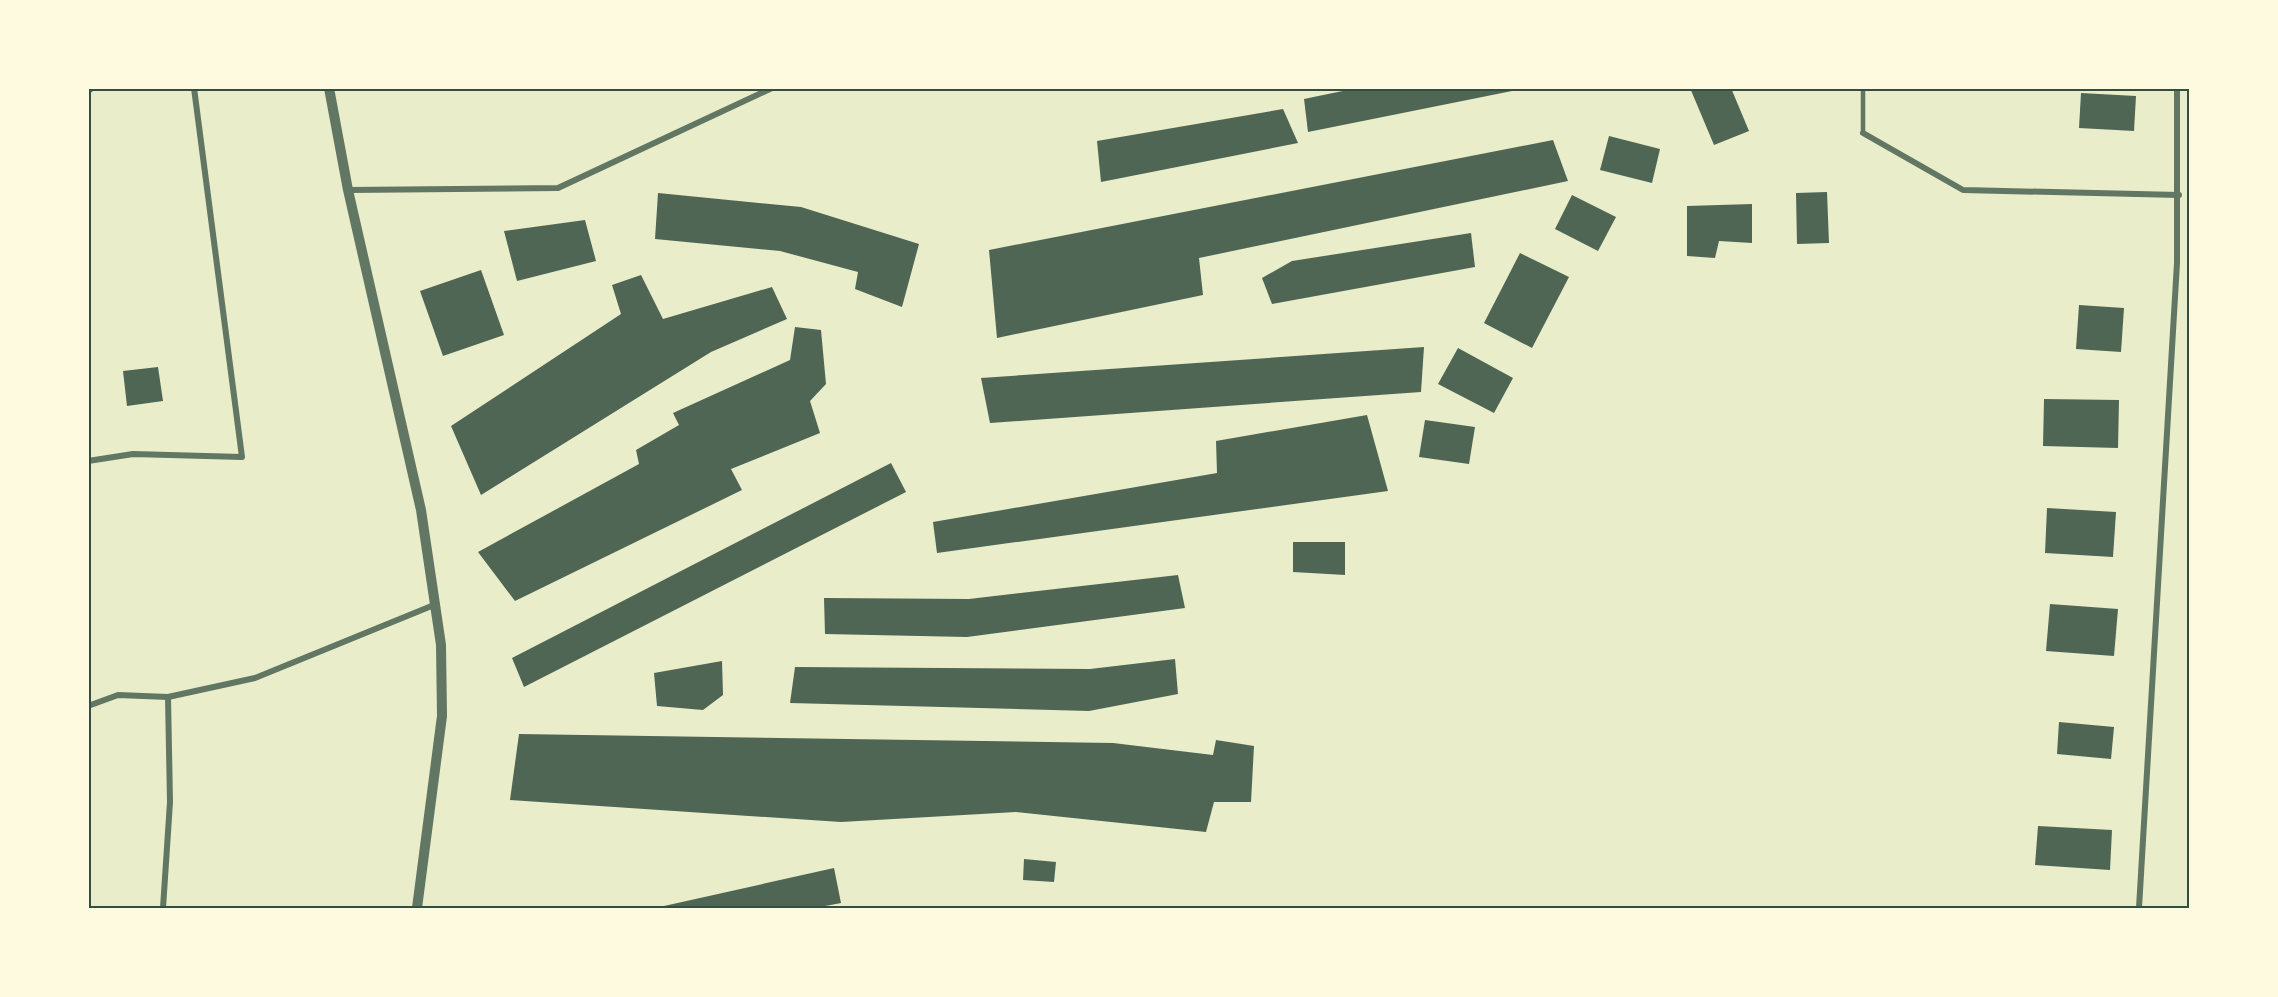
<svg xmlns="http://www.w3.org/2000/svg" width="2278" height="997" viewBox="0 0 2278 997" font-family="Overpass,sans-serif">
  <style>
    .building { fill: #4f6655 }
    .lines { fill: none; stroke-linecap: round; stroke-linejoin: round }
    .service { stroke: #617663; stroke-width: 4.5 }
    .minor { stroke: #617663; stroke-width: 6 }
    .tertiary { stroke: #617663; stroke-width: 10 }
    .neatline { fill: none; stroke: #344e41; stroke-width: 2 }
  </style>
  <rect width="100%" height="100%" fill="#e9edc9"/>
  <g class="building">
    <polygon points="1357,88 1517,88 1517,90 1308,132 1304,99"/>
    <polygon points="1690,88 1731,88 1749,131 1714,145"/>
    <polygon points="2081,93 2136,96 2134,131 2079,128"/>
    <polygon points="1283,109 1298,143 1101,182 1097,141"/>
    <polygon points="1609,136 1660,149 1652,183 1600,170"/>
    <polygon points="1553,140 1568,181 1199,258 1203,295 997,338 989,250"/>
    <polygon points="1827,192 1829,243 1797,244 1796,193"/>
    <polygon points="658,193 801,207 919,244 902,307 855,289 858,272 780,251 655,239"/>
    <polygon points="1572,195 1616,217 1598,251 1555,229"/>
    <polygon points="1752,204 1752,243 1719,241 1715,258 1687,256 1687,206"/>
    <polygon points="585,220 596,261 517,281 504,231"/>
    <polygon points="1471,233 1475,267 1272,304 1262,278 1292,261"/>
    <polygon points="1520,253 1569,277 1532,348 1484,323"/>
    <polygon points="481,270 504,335 443,356 420,291"/>
    <polygon points="641,275 663,319 772,287 787,319 711,352 481,495 451,426 621,314 612,285"/>
    <polygon points="2079,305 2124,308 2121,352 2076,349"/>
    <polygon points="795,327 821,330 826,384 810,401 820,433 731,469 742,490 515,601 478,552 639,464 636,450 679,425 673,413 790,360"/>
    <polygon points="1424,347 1421,392 990,423 981,378"/>
    <polygon points="1458,348 1513,378 1494,413 1438,384"/>
    <polygon points="158,367 163,401 127,406 123,371"/>
    <polygon points="2044,399 2119,400 2118,448 2043,446"/>
    <polygon points="1367,415 1388,491 937,553 933,522 1217,473 1216,441"/>
    <polygon points="1425,420 1475,427 1469,464 1419,457"/>
    <polygon points="891,463 906,492 524,687 512,658"/>
    <polygon points="2047,508 2116,512 2113,557 2045,553"/>
    <polygon points="1293,542 1345,542 1345,575 1293,572"/>
    <polygon points="1178,575 1185,608 967,637 825,634 824,598 969,599"/>
    <polygon points="2050,604 2118,609 2114,656 2046,651"/>
    <polygon points="1175,659 1178,694 1089,711 790,703 795,667 1090,669"/>
    <polygon points="722,661 723,695 703,710 657,706 654,673"/>
    <polygon points="2059,722 2114,727 2111,759 2057,754"/>
    <polygon points="519,734 1113,743 1213,755 1216,740 1254,746 1251,802 1214,802 1206,832 1016,812 841,822 510,800"/>
    <polygon points="2038,826 2112,830 2110,870 2035,865"/>
    <polygon points="1024,859 1056,862 1054,882 1023,880"/>
    <polygon points="834,868 841,903 815,908 655,908"/>
  </g>
  <g class="lines">
    <polyline class="service" points="1863,133 1863,88"/>
    <g class="minor">
      <polyline points="88,91 92,88"/>
      <polyline points="1863,133 1963,190 2179,195"/>
      <polyline points="348,190 558,188 772,88"/>
      <polyline points="88,461 133,454 242,457 194,88"/>
      <polyline points="88,706 118,695 168,697 255,678 434,605"/>
      <polyline points="163,908 170,802 168,697"/>
      <polyline points="2139,908 2177,263 2177,88"/>
    </g>
    <polyline class="tertiary" points="329,88 348,190 421,510 441,645 442,716 417,908"/>
  </g>
  <rect width="2278" height="997" fill="none" stroke="#fefae0" stroke-width="180"/>
  <rect x="90" y="90" width="2098" height="817" class="neatline"/>
</svg>
